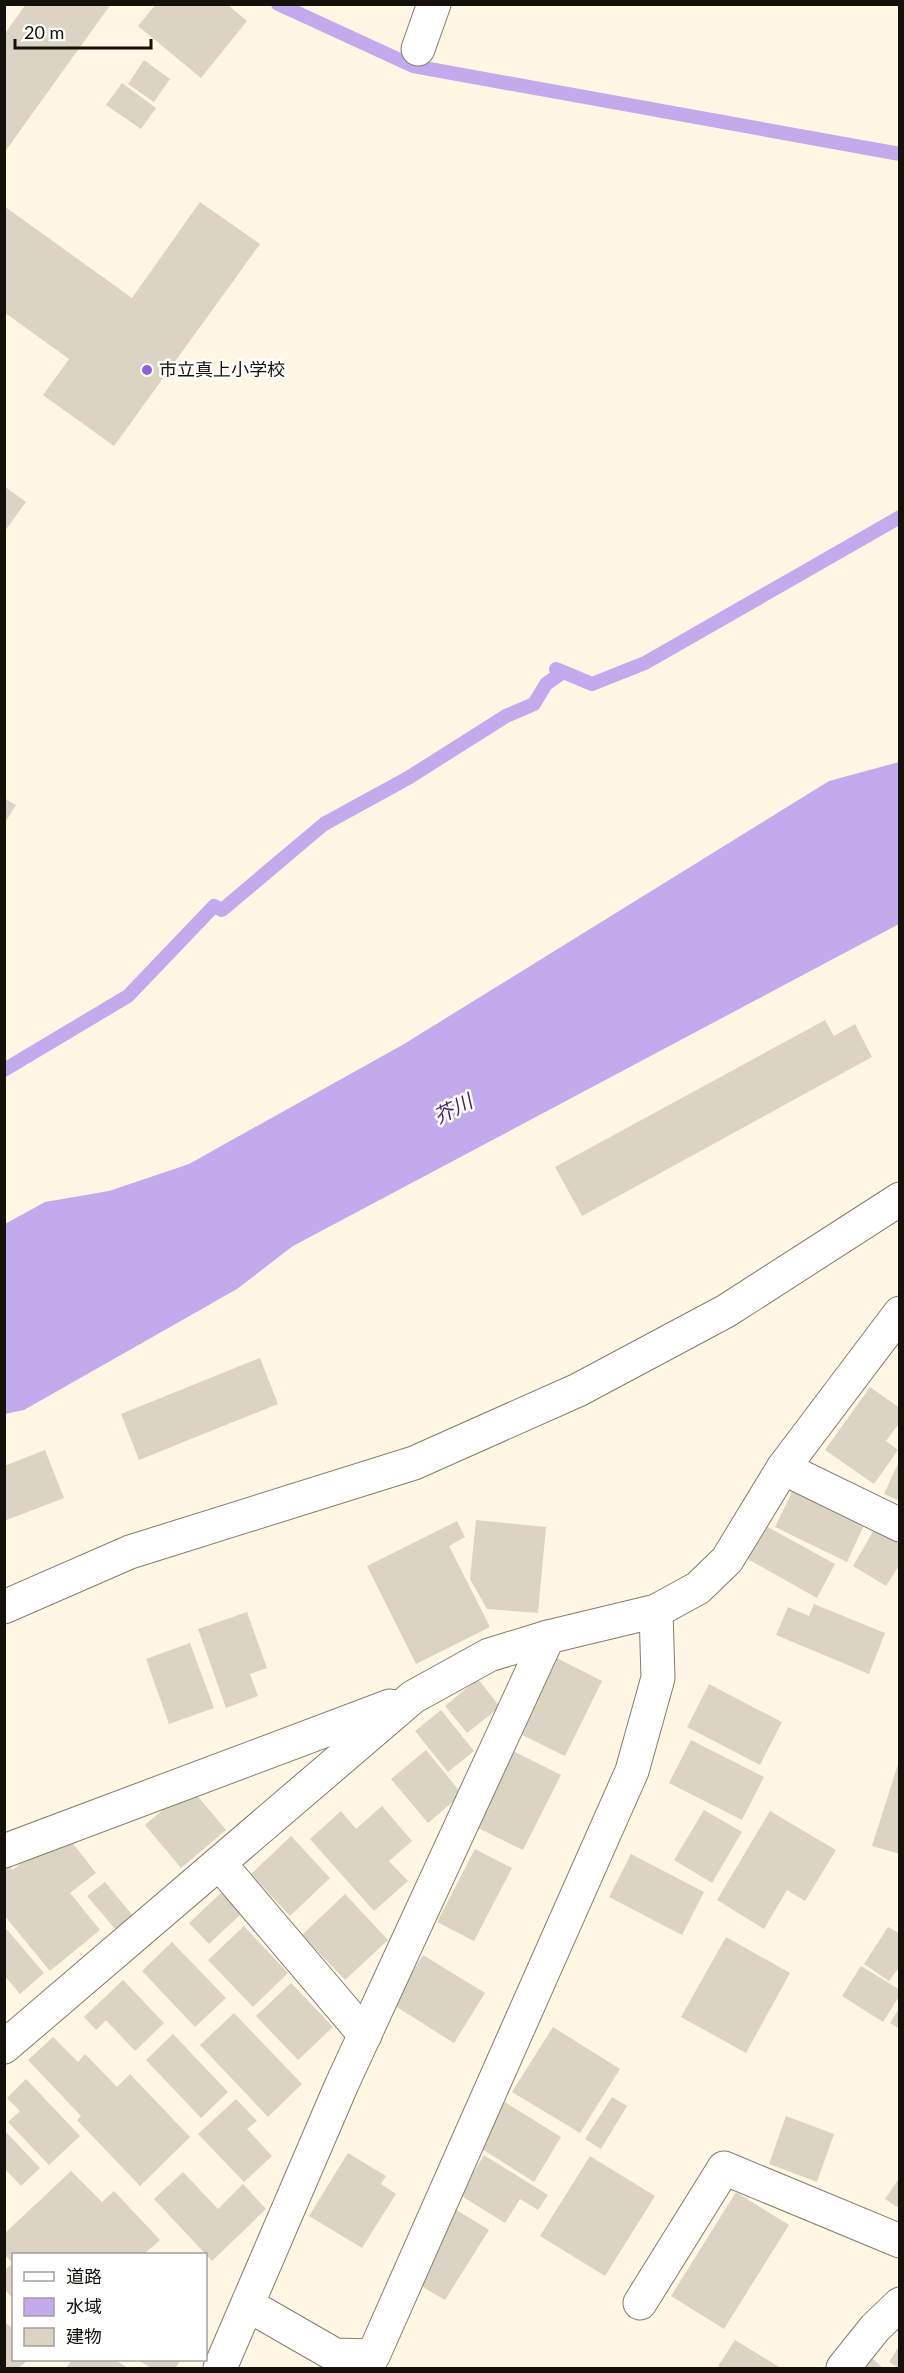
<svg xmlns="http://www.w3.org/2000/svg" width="904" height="2373" viewBox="0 0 904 2373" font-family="Lato,'Noto Sans JP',sans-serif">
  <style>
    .water { fill: #c3aaed }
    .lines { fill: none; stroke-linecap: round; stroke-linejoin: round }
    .stream { stroke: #c3aaed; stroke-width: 14 }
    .building { fill: #dcd4c2 }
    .minor-casing { stroke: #857d6c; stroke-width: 35 }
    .tertiary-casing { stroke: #857d6c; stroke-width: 35 }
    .minor { stroke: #fff; stroke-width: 33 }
    .tertiary { stroke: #fff; stroke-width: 33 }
    .poi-dot { fill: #925dd6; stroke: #fff; stroke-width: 2 }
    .labels { text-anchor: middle; stroke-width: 5; stroke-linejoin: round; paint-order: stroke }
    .poi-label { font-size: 18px; fill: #14110a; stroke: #fff; text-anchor: start }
    .water-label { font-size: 20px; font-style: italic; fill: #441f6c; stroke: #fff }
  </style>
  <rect width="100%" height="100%" fill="#fff7e3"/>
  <polygon class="water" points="899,762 899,924 293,1246 237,1289 24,1410 5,1414 5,1224 45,1202 109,1191 189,1164 404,1044 829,781"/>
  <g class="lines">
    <g class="stream">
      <polyline points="278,4 413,66 900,154"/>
      <polyline points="556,669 592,684 645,663 900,517"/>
      <polyline points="4,1070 128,996 214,906 222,910 324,824 408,778 506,716 534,704 546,684 563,672"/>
    </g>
  </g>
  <g class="building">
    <polygon points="26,4 111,4 4,153 4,35"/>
    <polygon points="156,4 227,4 247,21 201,78 138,26"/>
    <polygon points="144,60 170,79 154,102 128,84"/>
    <polygon points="122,83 156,108 141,129 106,105"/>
    <polygon points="200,202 260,244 114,446 43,395 69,359 4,312 4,206 132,298"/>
    <polygon points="4,486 26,502 4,532"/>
    <polygon points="4,798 16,805 4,824"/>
    <polygon points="825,1020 834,1036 855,1024 872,1057 582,1216 555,1167"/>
    <polygon points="260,1358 278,1404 139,1460 121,1414"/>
    <polygon points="870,1387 900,1408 900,1422 886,1441 898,1450 874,1484 825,1450"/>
    <polygon points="45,1450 64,1498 4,1521 4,1466"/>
    <polygon points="900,1459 900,1501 884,1494"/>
    <polygon points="793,1490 865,1523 847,1562 775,1527"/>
    <polygon points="476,1520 546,1527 538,1613 487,1609 470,1579"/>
    <polygon points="457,1521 465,1537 449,1546 490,1627 416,1664 367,1566"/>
    <polygon points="764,1525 835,1564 817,1598 746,1558"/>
    <polygon points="875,1528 900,1544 900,1564 886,1586 853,1566"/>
    <polygon points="814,1604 885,1633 869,1674 776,1635 788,1607 809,1616"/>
    <polygon points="247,1612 267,1668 250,1674 258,1696 226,1708 198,1629"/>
    <polygon points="190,1643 214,1708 169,1724 146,1659"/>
    <polygon points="551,1655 602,1681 565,1756 514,1731"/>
    <polygon points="478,1679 500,1707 467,1733 445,1706"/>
    <polygon points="709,1684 782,1722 760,1765 687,1727"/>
    <polygon points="441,1710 474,1751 448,1772 415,1731"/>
    <polygon points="691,1740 764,1777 742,1820 669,1783"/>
    <polygon points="509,1749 561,1775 523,1850 472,1825"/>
    <polygon points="426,1750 462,1794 428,1823 391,1779"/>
    <polygon points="899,1761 900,1761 900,1854 872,1846"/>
    <polygon points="190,1787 226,1830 181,1868 145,1825"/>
    <polygon points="382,1806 412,1841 389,1861 408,1881 374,1911 310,1839 341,1811 356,1829"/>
    <polygon points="704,1810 742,1832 712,1883 674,1860"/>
    <polygon points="770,1811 836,1850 805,1901 787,1890 764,1929 717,1900"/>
    <polygon points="64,1832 96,1873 70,1893 100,1930 50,1971 4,1915 4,1859 12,1870"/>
    <polygon points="291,1836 330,1878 290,1916 251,1874"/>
    <polygon points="475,1849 512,1868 474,1941 437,1922"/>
    <polygon points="631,1854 704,1892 682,1935 609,1897"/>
    <polygon points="105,1882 133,1916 116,1930 87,1896"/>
    <polygon points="222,1892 242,1913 209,1944 189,1923"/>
    <polygon points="345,1894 388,1940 345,1980 302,1935"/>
    <polygon points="4,1926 44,1973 20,1994 4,1975"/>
    <polygon points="244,1926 288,1973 253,2007 208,1960"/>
    <polygon points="888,1927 900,1934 900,1966 889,1981 864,1964"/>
    <polygon points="726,1937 790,1973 746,2053 681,2017"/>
    <polygon points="172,1942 226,1998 195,2027 142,1971"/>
    <polygon points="423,1955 485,1993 454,2043 392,2004"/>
    <polygon points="861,1966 900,1990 900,1995 883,2022 842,1996"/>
    <polygon points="123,1980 164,2023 135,2051 106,2020 96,2030 84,2017"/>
    <polygon points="291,1983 333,2027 298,2060 256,2016"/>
    <polygon points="900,2007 900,2029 890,2023"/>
    <polygon points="234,2013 302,2084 268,2117 200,2045"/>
    <polygon points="553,2027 620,2069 580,2133 512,2092"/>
    <polygon points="173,2034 228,2092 201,2118 146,2060"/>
    <polygon points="53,2037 78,2062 85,2054 117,2087 130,2074 190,2137 140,2186 77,2120 81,2116 28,2060"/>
    <polygon points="26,2079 80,2136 49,2165 8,2122 20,2111 7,2098"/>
    <polygon points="612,2097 627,2106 601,2149 585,2139"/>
    <polygon points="236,2099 257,2121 247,2129 272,2156 244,2182 198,2134"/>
    <polygon points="505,2102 561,2137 534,2182 477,2146"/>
    <polygon points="786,2116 834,2134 817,2182 769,2164"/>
    <polygon points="4,2130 40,2168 21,2186 4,2168"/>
    <polygon points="348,2153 386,2176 381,2184 396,2194 362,2248 309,2216"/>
    <polygon points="484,2155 548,2195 538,2210 520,2199 505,2223 460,2195"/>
    <polygon points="590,2156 655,2196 605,2276 540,2236"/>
    <polygon points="71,2171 102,2202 114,2191 160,2240 144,2254 14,2254 14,2300 5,2290 5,2270 13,2263 4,2254 4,2234"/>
    <polygon points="183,2172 218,2209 243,2184 266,2209 212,2261 154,2199"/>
    <polygon points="900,2177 900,2209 885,2199"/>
    <polygon points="736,2192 789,2225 724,2329 671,2296"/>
    <polygon points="455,2209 489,2230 445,2300 411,2280"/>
    <polygon points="4,2321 14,2330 14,2360 28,2360 19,2368 4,2368"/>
    <polygon points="735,2340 781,2368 722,2368 718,2366"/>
    <polygon points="900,2345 900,2368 899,2368 889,2362"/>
    <polygon points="873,2359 883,2368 863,2368"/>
    <polygon points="72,2360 115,2360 128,2368 66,2368"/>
    <polygon points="138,2360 181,2360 175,2368 151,2368"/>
  </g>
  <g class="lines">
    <g class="minor-casing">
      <g id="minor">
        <polyline points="418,49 434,4"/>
        <polyline points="783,1468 900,1525"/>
        <polyline points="4,1851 390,1706"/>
        <polyline points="219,1863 365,2035"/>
        <polyline points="4,2047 413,1697 489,1655 548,1637 656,1611 698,1588 727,1560 783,1468 900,1313"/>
        <polyline points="640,2303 724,2168 900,2241"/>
        <polyline points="248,2305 335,2355 373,2356 632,1771 658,1678 656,1611"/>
        <polyline points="220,2368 342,2084 548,1637"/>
        <polyline points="843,2368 875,2328 900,2304"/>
      </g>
    </g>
    <g class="tertiary-casing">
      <polyline id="tertiary" points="4,1607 130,1552 414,1463 578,1390 726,1311 900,1199"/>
    </g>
    <use href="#minor" class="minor"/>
    <use href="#tertiary" class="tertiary"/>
  </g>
  <circle class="poi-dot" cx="147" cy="370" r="6"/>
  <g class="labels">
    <g class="poi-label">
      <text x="159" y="376">市立真上小学校</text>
    </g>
    <g class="water-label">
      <text transform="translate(453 1109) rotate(-27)" y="7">芥川</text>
    </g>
  </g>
  <rect width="904" height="2373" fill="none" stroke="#14110a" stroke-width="12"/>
  <rect x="12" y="2253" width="195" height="108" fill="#ffffff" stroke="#a1a09d" stroke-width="1.5"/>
  <rect x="24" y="2272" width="30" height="9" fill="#ffffff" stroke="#a1a09d" stroke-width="1.5"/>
  <text x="66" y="2283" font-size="18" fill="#14110a">道路</text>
  <rect x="24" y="2298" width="30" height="18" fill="#c3aaed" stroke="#a1a09d" stroke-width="1.5"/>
  <text x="66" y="2313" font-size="18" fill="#14110a">水域</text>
  <rect x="24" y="2328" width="30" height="18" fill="#dcd4c2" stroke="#a1a09d" stroke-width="1.5"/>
  <text x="66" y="2343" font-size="18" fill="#14110a">建物</text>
  <path d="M15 39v9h136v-9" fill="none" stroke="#14110a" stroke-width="3"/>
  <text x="24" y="39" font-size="18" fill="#14110a" stroke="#ffffff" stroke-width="4.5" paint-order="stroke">20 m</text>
</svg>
